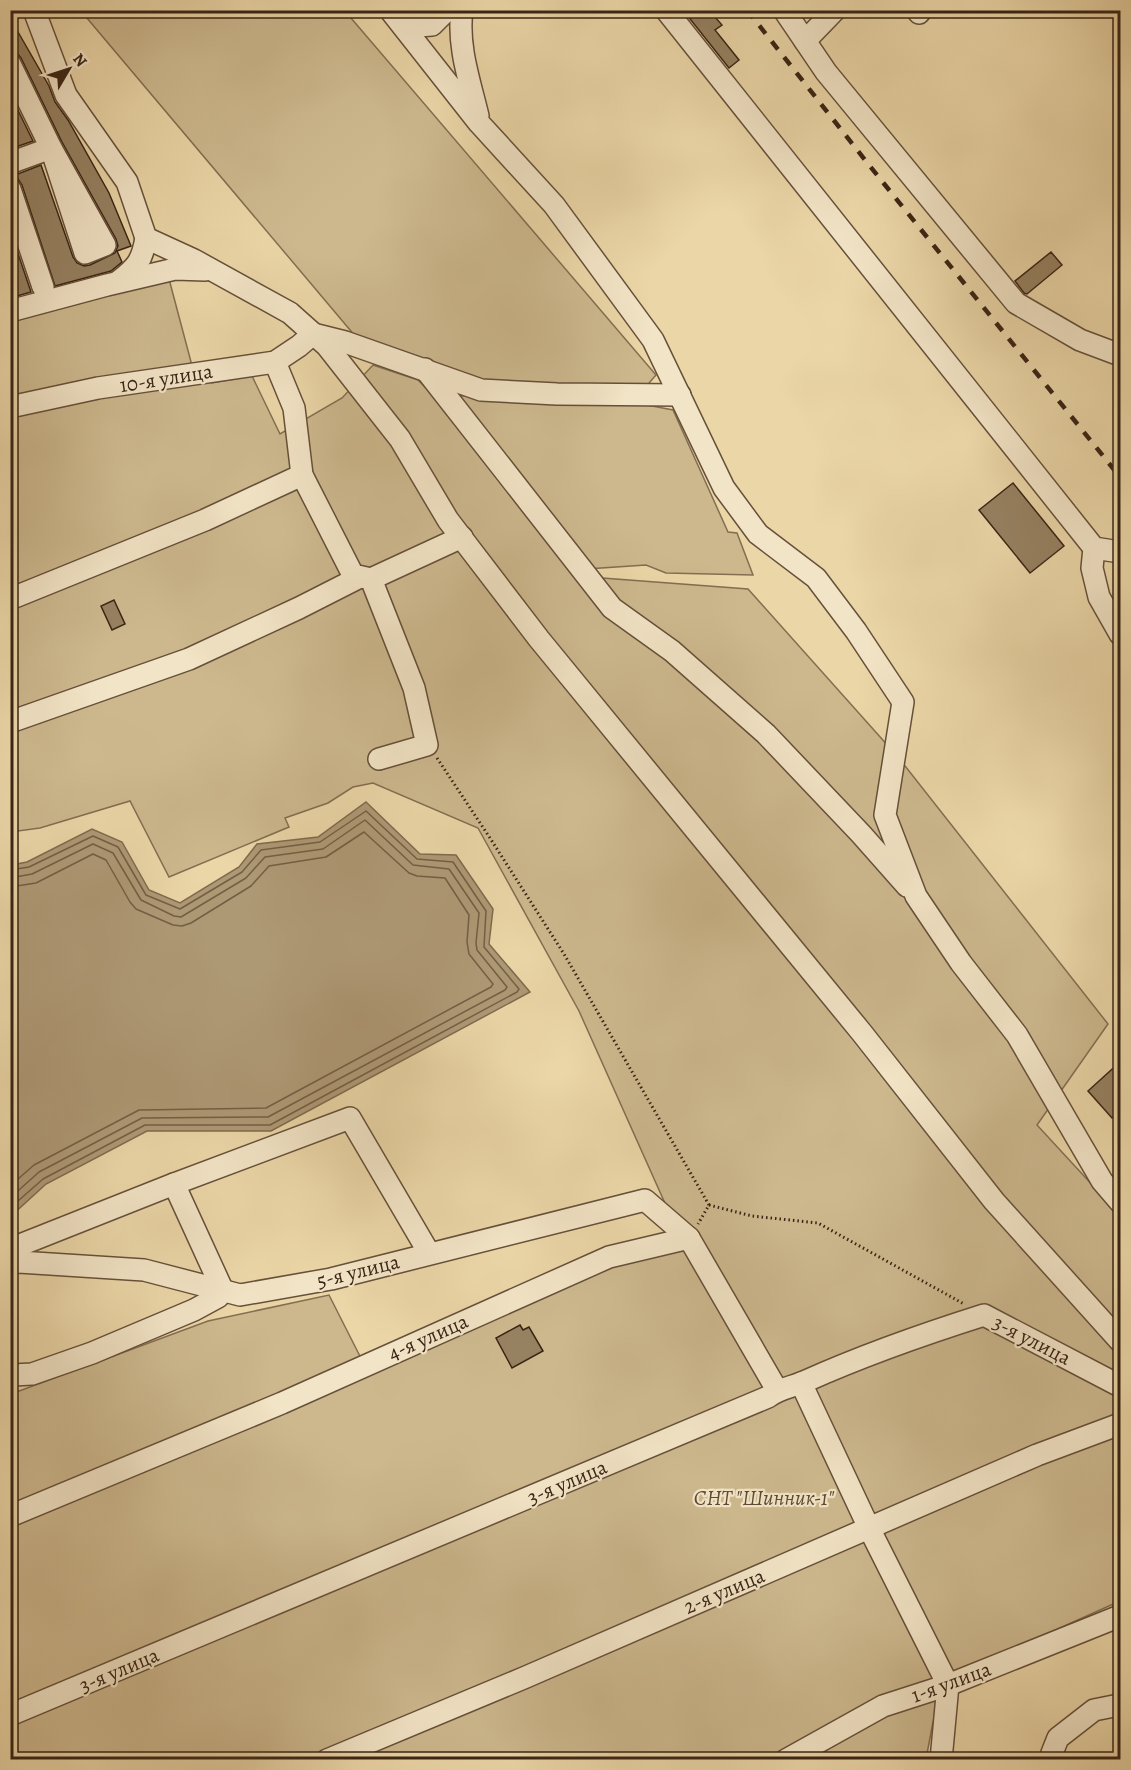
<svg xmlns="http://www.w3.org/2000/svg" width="1131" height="1770" viewBox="0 0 1131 1770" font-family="Alegreya,serif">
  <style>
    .green { fill: #cdb88e; stroke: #836e52; stroke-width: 1.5 }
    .water { fill: #ae9975; stroke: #7f6a4f; stroke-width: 1.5 }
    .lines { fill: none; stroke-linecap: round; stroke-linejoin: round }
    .shore { stroke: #745e45; stroke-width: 1.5 }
    .building { fill: #968161; stroke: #392415; stroke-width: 1.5 }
    .minor-casing { stroke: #66503a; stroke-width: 24 }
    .path { stroke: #392415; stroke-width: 3; stroke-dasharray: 1.5 3; stroke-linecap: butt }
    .minor { stroke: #f2e4c6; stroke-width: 21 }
    .rail { stroke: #392415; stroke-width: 4.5; stroke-dasharray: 10 10; stroke-linecap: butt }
    .labels { text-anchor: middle; stroke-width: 4.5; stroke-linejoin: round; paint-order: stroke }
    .street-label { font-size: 21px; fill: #392415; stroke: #f2e4c6 }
    .park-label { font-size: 21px; font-style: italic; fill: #5e4933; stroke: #f2e4c6 }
  </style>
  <rect width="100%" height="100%" fill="#ebd6a7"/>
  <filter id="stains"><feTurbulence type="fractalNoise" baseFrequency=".00333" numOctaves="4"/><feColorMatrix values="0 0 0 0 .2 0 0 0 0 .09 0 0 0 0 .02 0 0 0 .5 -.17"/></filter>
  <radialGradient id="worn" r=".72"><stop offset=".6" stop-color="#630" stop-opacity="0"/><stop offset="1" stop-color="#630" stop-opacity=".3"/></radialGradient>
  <g class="green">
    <polygon points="81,11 345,11 656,375 637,397 475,386 372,356"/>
    <polygon points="169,279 195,377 210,374 212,383 252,376 280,434 342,398 373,365 418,380 437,399 469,395 647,405 673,410 728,532 737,533 753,575 666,573 646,565 572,570 576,576 748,589 898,757 1108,1024 1037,1125 1120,1215 1120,1601 960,1673 933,1722 926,1759 11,1759 11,1394 208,1321 329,1295 369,1374 602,1265 685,1248 579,1011 478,828 373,783 353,787 328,803 285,818 289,827 169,877 130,801 40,828 11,832 11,322"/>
  </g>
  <polygon class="water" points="366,802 420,854 456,855 493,909 489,944 530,992 271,1131 147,1131 46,1184 11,1216 11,865 27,862 92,829 122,842 149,890 180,903 239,867 257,844 318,837"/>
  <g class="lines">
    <g class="shore">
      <polyline points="10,870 29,867 93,836 118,847 146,895 180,909 242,872 261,850 320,842 366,811 417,859 453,862 486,911 484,947 519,989 517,992 270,1125 145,1125 43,1179 10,1208"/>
      <polyline points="10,878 32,874 93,844 113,853 141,900 174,916 181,917 246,878 265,857 323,849 365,820 413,865 449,869 479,913 476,943 477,950 507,987 505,990 268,1117 142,1118 39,1172 10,1198"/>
      <polyline points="10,887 36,883 93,854 106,860 130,902 136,909 173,925 182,926 191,923 251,886 269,866 326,857 364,832 409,873 417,876 445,878 469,915 467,942 469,954 493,984 491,987 266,1108 139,1110 34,1165 10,1186"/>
    </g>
  </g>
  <g class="building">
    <polygon points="683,10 709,10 722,25 715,30 739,60 729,68"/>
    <polygon points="10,18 49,86 55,102 68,120 109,193 131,246 117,251 122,262 111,271 55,286 22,185 18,179 10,177 41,165 73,257 77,263 84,266 90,265 115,253 118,246 116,239 62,142 21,58 17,53 10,51"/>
    <polygon points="10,94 33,141 10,149"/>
    <polygon points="10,230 31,292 10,298"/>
    <polygon points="1051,252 1062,265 1027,294 1024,293 1015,281"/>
    <polygon points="1013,483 1064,546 1030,573 979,510"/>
    <polygon points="114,600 125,624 112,630 101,606"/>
    <polygon points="1120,1062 1120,1111 1112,1118 1088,1091"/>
    <polygon points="520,1325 523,1330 529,1327 543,1351 512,1368 496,1338"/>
  </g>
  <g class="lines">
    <g class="minor-casing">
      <g id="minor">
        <polyline points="34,10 66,95 127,182 146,238 194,260 290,313 327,346 400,439 448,520 539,639 862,1033 994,1201 1120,1341"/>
        <polyline points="390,10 479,123 554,205 653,340 724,488 758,534 816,578 856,631 903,702 885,815 916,896 961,963 1017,1035 1102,1181 1120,1202"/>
        <path d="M462,10C457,46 470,82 478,116"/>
        <polyline points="666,10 1094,548 1120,552"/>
        <polyline points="784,10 826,72 1016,303 1080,340 1120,355"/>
        <polyline points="919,13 921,10"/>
        <polyline points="404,27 432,25 447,10"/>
        <polyline points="805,41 835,10"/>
        <polyline points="10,64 51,148 105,245 85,253 51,148"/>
        <polyline points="10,163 51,148"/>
        <polyline points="10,189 43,287"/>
        <path d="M119,281C137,267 142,261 146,238"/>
        <polyline points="10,311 107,285 175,269 205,270"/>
        <polyline points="275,362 294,408 302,475 353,575 371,579 414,688 427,745 379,759"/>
        <polyline points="425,369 612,608 672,651 766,734 861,834 907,886"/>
        <polyline points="10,407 98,388 275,362 299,346 313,334 345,342 481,390 557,394 680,395"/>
        <polyline points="1094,548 1092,568 1099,597 1120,634"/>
        <polyline points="371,579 462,537"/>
        <polyline points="10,599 205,520 302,475"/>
        <polyline points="10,722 189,659 299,608 360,577"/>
        <polyline points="174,1184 350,1118 429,1253"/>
        <polyline points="10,1249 174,1184 223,1291 218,1297 194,1310 92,1353 32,1374 13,1375 10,1372"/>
        <polyline points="10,1263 19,1262 144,1270 240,1295 331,1279 645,1200 689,1238"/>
        <polyline points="801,1383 869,1528 948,1685 941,1760"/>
        <polyline points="10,1516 282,1403 609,1257 689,1238 777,1390"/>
        <path d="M10,1715L768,1397C780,1388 793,1387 806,1381C864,1355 924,1334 984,1315L1120,1386"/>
        <polyline points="327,1760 526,1677 1037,1455 1120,1424"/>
        <polyline points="786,1760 883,1706 948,1685 1120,1616"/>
        <polyline points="1053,1760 1052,1753 1058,1738 1094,1710 1114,1706 1120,1708"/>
      </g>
    </g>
    <g class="path">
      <polyline points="437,758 490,838 564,954 709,1205 698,1224"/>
      <polyline points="709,1205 752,1216 818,1223 964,1304"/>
    </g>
    <use href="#minor" class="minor"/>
    <polyline class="rail" points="747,10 869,165 1120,477"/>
  </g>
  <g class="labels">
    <g class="street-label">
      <text transform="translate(166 378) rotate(-9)" y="7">10-я улица</text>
      <text transform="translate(358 1271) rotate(-14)" y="7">5-я улица</text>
      <text transform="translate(428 1337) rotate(-24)" y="7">4-я улица</text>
      <text transform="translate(1032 1340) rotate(27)" y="7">3-я улица</text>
      <text transform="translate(567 1482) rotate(-23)" y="7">3-я улица</text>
      <text transform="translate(724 1591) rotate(-23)" y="7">2-я улица</text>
      <text transform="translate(119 1670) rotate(-23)" y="7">3-я улица</text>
      <text transform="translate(951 1682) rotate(-20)" y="7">1-я улица</text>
    </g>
    <g class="park-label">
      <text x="764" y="1505">СНТ "Шинник-1"</text>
    </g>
  </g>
  <rect width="1131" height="1770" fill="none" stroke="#ebd6a7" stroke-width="36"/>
  <rect x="12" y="12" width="1107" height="1746" fill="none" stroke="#392415" stroke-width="3"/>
  <rect x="18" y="18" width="1095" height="1734" fill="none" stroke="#392415" stroke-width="1.5"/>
  <g transform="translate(69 69) rotate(51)" stroke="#f2e4c6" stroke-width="4.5" paint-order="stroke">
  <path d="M0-4.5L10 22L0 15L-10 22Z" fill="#392415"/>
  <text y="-9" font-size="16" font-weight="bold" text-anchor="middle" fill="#392415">N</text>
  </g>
  <rect width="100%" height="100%" filter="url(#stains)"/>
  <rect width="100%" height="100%" fill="url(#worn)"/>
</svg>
